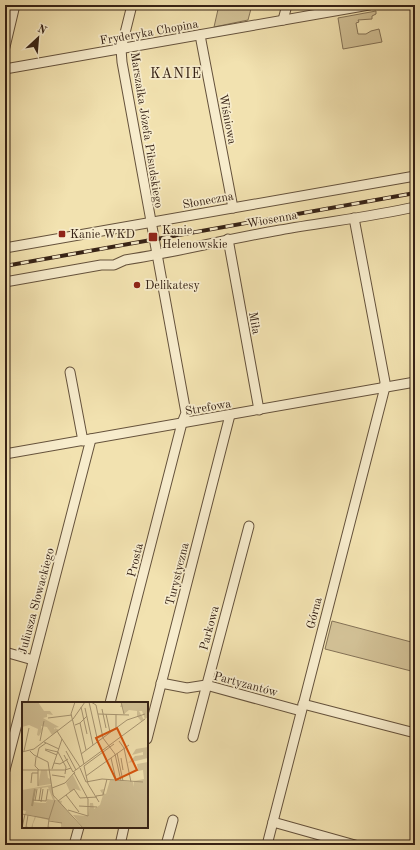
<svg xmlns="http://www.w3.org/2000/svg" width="420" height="850" viewBox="0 0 420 850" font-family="'Old Standard TT',serif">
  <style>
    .green { fill: #d2c196; stroke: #847256 }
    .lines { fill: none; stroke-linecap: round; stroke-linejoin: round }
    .minor-casing { stroke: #65523c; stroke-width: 11 }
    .minor { stroke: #f7eccc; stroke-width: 9 }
    .rail-casing { stroke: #362215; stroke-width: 4 }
    .rail { stroke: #f7eccc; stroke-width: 2.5; stroke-dasharray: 8; stroke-linecap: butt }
    .poi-dot { fill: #8f2418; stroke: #f7eccc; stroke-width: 1.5 }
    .labels { text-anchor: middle; stroke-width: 3.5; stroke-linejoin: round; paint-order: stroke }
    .street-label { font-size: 12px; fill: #362215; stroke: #f7eccc }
    .poi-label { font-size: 12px; fill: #362215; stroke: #f7eccc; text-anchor: start }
    .quarter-label { font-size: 14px; letter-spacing: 1px; fill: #362215; stroke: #f7eccc }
    .inset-river { fill: none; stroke: #b2a17b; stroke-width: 2 }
    .inset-road { fill: none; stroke: #a79572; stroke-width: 1 }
    .view { fill: #d6540d; fill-opacity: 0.15; stroke: #d6540d; stroke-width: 2 }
    .inset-edge { fill: none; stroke: #362215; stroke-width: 2 }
  </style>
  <rect width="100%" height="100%" fill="#f2e2b0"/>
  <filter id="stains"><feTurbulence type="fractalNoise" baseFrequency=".005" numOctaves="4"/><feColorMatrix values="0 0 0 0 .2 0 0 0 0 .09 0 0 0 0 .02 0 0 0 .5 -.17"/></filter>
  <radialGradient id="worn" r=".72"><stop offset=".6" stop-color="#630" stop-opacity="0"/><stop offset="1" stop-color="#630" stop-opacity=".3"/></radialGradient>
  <g class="green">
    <polygon points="219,5 252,5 248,20 214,27"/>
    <polygon points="376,11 376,14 372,16 372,19 358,20 359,22 356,23 358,34 366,34 371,31 379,29 382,42 343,49 338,18"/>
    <polygon points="332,621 415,643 415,672 325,649"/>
  </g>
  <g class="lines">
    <g class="minor-casing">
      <g id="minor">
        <polyline points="283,20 287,5"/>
        <polyline points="200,35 233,208"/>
        <polyline points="5,47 15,5"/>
        <polyline points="5,69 369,5"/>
        <polyline points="228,239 259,410"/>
        <polyline points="5,248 415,176"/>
        <path d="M5,282L101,265H114L125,260C177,252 228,239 280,230C325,222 370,217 415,207"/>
        <polyline points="70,372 83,441"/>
        <polyline points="5,454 415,382"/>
        <polyline points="5,652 33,660"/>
        <polyline points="161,683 187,688 206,685 301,711"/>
        <polyline points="110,703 182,423 186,413 122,62 121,49 132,5"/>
        <polyline points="303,704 415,733"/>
        <polyline points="193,737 249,526"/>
        <polyline points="147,739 230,415"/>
        <polyline points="5,770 91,439"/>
        <polyline points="273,822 355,845"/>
        <polyline points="74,845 79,827"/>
        <polyline points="120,845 124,827"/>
        <polyline points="166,845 173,820"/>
        <polyline points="267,845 384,391 385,382 354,218"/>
      </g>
    </g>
    <use href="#minor" class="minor"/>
    <g class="rail-casing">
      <polyline id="rail" points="5,266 415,193"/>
    </g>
    <use href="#rail" class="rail"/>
  </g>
  <g class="poi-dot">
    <rect x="58" y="230" width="8" height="8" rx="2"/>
    <rect x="148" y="232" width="10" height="10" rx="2"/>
    <circle cx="137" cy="285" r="4"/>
  </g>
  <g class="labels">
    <g class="street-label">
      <text transform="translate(149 32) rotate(-10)" y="4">Fryderyka Chopina</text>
      <text transform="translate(228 119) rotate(79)" y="4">Wiśniowa</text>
      <text transform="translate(147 130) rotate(81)" y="4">Marszałka Józefa Piłsudskiego</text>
      <text transform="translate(208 200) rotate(-10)" y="4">Słoneczna</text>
      <text transform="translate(272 219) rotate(-10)" y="4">Wiosenna</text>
      <text transform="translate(255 323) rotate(80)" y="4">Miła</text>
      <text transform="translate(208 407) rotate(-10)" y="4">Strefowa</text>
      <text transform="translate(135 560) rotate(-76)" y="4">Prosta</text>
      <text transform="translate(177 574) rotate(-76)" y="4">Turystyczna</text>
      <text transform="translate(36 601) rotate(-75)" y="4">Juliusza Słowackiego</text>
      <text transform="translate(314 613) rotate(-76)" y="4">Górna</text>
      <text transform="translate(209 628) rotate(-75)" y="4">Parkowa</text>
      <text transform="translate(246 684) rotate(15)" y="4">Partyzantów</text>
    </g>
    <g class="poi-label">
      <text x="162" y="234">Kanie<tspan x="162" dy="14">Helenowskie</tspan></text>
      <text x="70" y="238">Kanie WKD</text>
      <text x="145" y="289">Delikatesy</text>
    </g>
    <g class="quarter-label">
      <text x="176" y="78">KANIE</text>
    </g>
  </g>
  <g transform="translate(22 702)">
    <rect width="126" height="126" fill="#f2e2b0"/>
    <path d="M0,0H16L22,9H28L31,13L25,12V15L21,16L37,25L32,26L33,28V26L37,28L30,33L25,25L19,24L20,28L17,34L15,33L16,27L7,23L0,25ZM100,0H126V15L123,17L120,9H117L122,18L119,19L115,14V9L107,8L102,12L101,5H98ZM126,45V56L106,61L113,54L121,53V50L110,53L114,47ZM126,60V126H61L51,113L66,114L68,101H71L72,107L78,103L81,93L78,88L82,87L81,91L84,92L88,78L111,80V85L112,79L122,77L121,68L116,69L115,62ZM19,68H25L26,76L29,77V82L16,84ZM51,73L59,89L53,87L48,90L44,81ZM29,83L33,98L40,99L39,102L60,126H39V121L14,115L11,122V125L14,126H9L13,114L3,112L4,109L0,108V88ZM26,85L31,98L25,97L24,101H19L11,100L13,87Z" fill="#d2c196" fill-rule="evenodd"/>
    <path class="inset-river" d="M10,104L13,87"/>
    <path class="inset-road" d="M53,0L49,12L62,62M67,0L76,40M69,0L74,3L81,36L93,52L99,79M99,0L102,12M59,5L65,32M63,6L71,43M80,7L84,26M76,12L107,13M84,12L88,30M94,12V26M26,16L50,13M58,21L64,48M53,23L58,21L65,14M40,37L58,65M18,39L22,19M97,39L102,46L109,80M22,40L37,47M23,47L36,50L44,65L43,72M23,48L35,53M2,49L7,26M8,49L12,53L26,60L31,93L61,126M44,49L54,68M0,50L12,47L51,17L63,0M95,51L101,79M59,52L105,18L123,12M42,53L51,70L123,17M14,55L13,64L17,68M15,55L17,46L24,41M89,56L94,78M99,56L101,68M32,61L38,62L46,57M62,64L92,42M62,64L66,82L77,100M58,66L64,80M30,67L40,37L35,29M0,68H43L49,66M30,73L43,75M64,74L107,43M64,80L80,77L121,80M9,81L10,71H16V68M16,84V71M30,86L43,81L53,70M44,93L57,110M74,94L81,93L85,77M58,96L75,95M11,98L24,99L26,87M13,99L15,87M17,99L19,86M36,99L52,87L58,96M19,100L21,87M57,104L75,105M46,108L66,114V97L52,71M0,112L27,117L33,98M6,113L4,125L9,126M27,117L26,125L30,126M27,119L40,121M0,126L3,112"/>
    <path class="view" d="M95,26L115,68L94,78L74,36Z"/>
    <rect width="126" height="126" class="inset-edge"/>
  </g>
  <rect width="420" height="850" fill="none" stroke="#f2e2b0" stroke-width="20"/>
  <rect x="6" y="6" width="408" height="838" fill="none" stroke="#362215" stroke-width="2"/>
  <rect x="10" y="10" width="400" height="830" fill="none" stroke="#362215"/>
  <g transform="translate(38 38) rotate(26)" stroke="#f7eccc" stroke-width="3" paint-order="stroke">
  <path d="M0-3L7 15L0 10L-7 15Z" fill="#362215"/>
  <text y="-6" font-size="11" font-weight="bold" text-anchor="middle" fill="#362215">N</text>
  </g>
  <rect width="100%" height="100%" filter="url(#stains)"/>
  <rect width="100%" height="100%" fill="url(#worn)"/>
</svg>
